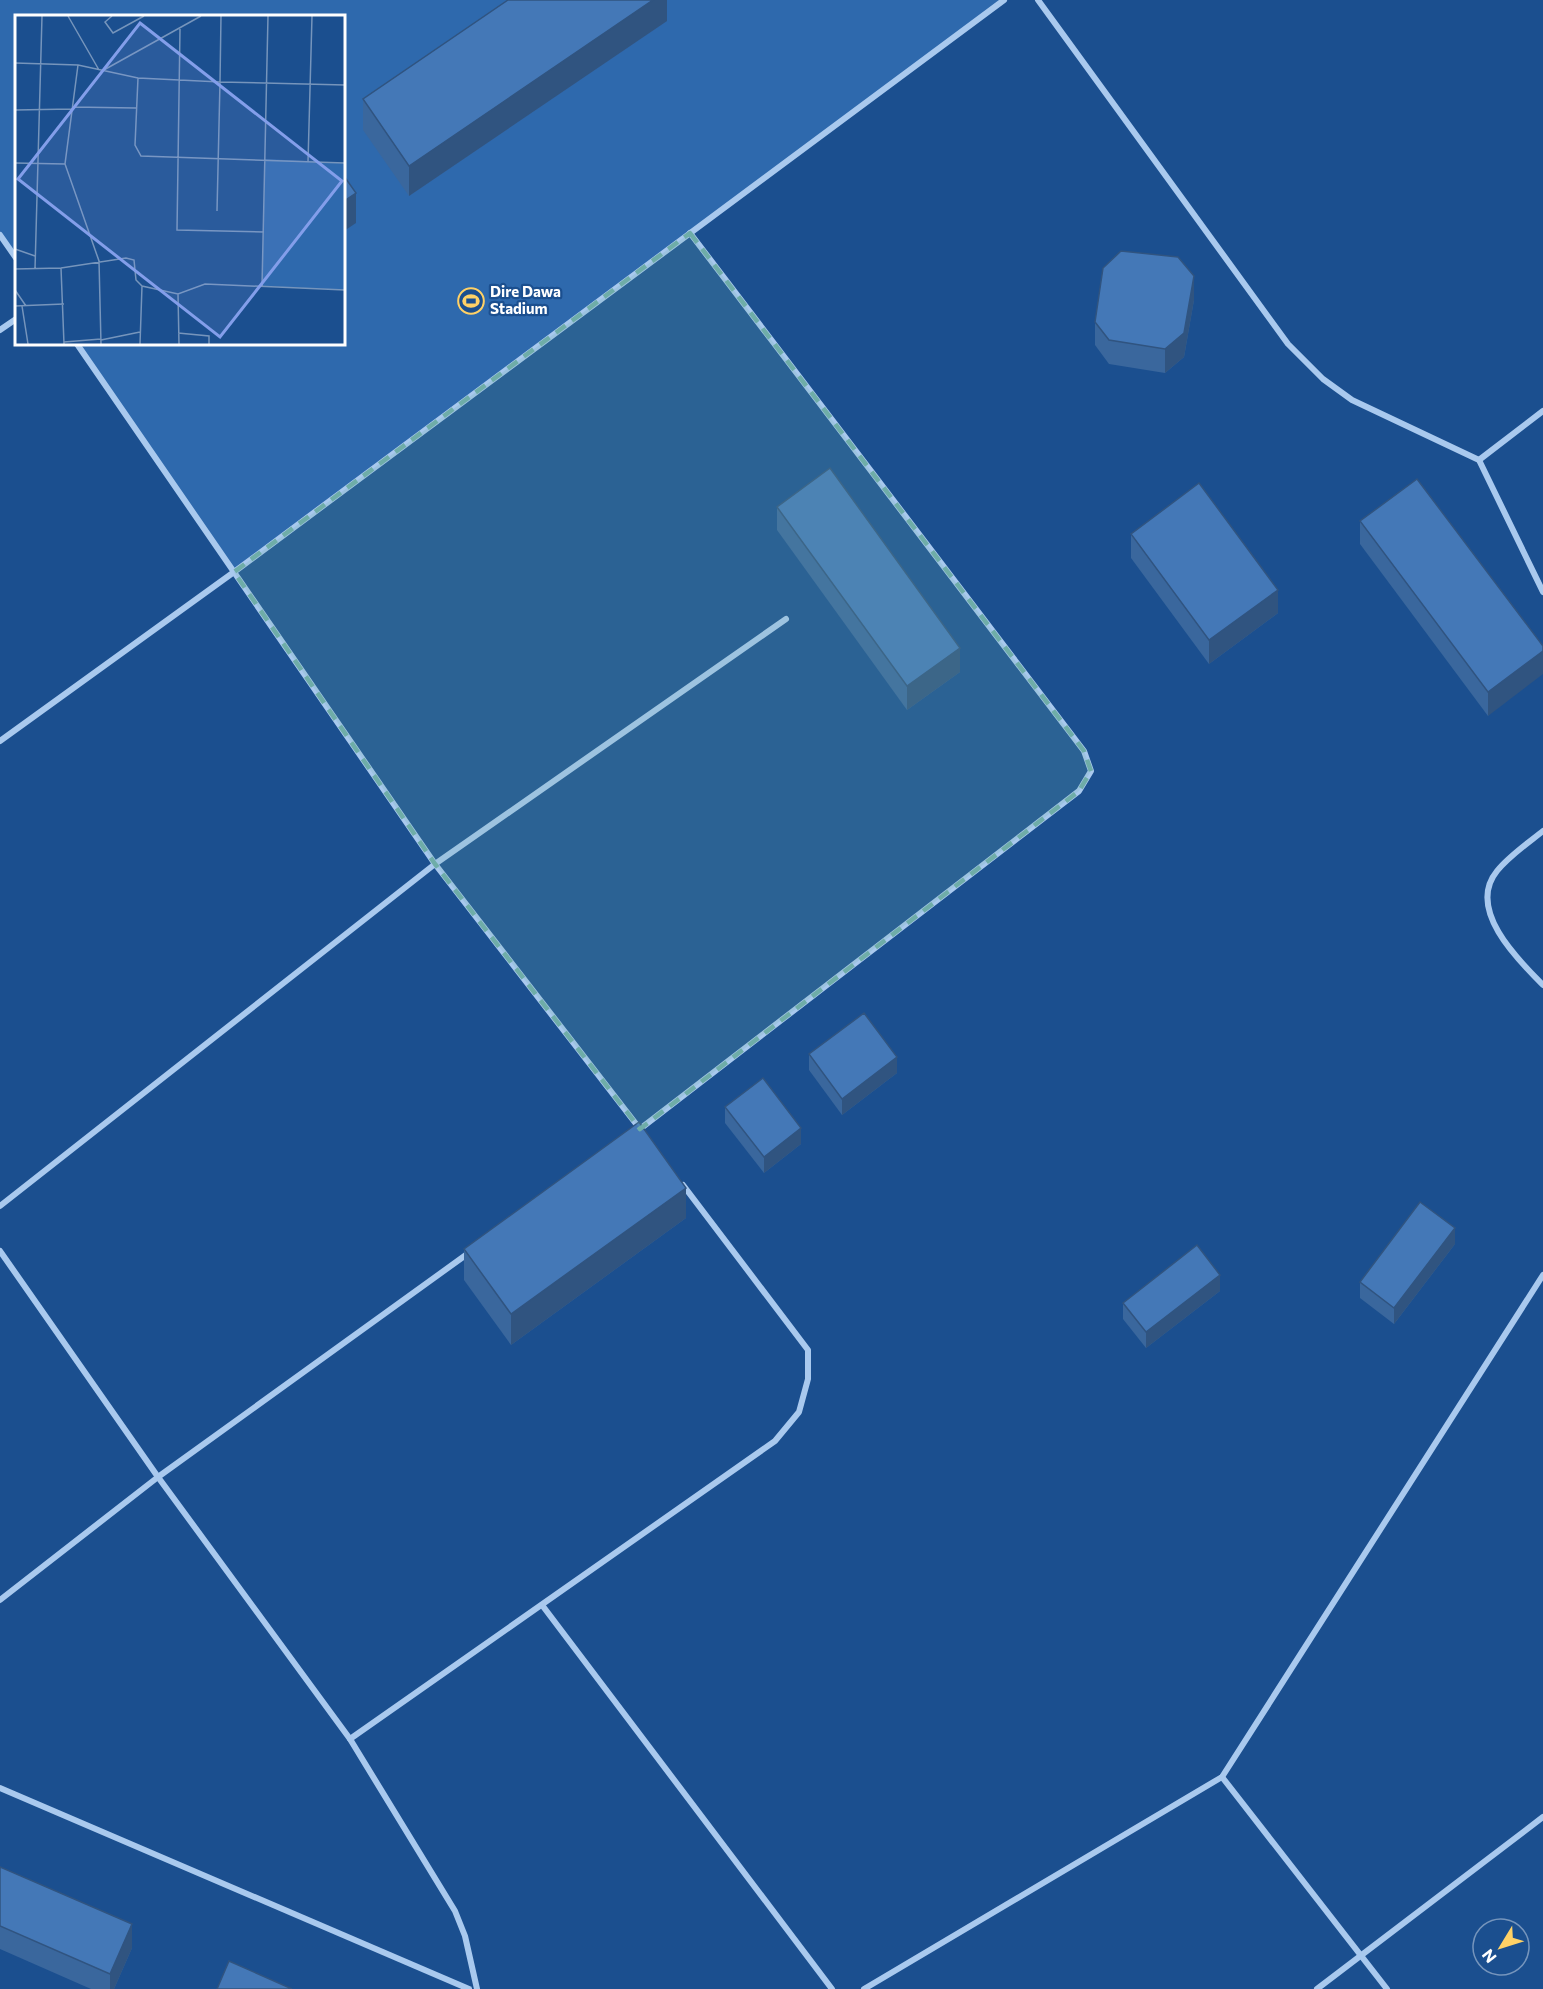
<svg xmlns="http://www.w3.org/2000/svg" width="1543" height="1989" viewBox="0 0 1543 1989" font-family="Commissioner,sans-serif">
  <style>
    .green { fill: #2e69ad }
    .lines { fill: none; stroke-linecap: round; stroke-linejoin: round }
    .minor { stroke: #a9c9ee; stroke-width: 6 }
    .wall { fill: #3a679d }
    .shaded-wall { fill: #305480 }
    .building { fill: #4478b7; stroke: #305480; stroke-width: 1.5 }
    .marked { fill: #6fada8; fill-opacity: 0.2; stroke: #6fada8; stroke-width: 4.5; stroke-dasharray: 12 8; stroke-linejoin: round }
    .labels { text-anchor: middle; stroke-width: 4.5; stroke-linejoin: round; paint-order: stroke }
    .poi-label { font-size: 15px; font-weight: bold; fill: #fff; stroke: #1b4f8f; text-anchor: start }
    .inset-road { fill: none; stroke: #7695bc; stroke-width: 1.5 }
    .view { fill: #839eea; fill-opacity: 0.15; stroke: #839eea; stroke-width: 3 }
    .inset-edge { fill: none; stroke: #fff; stroke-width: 3 }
  </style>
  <rect width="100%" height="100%" fill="#1b4f8f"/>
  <polygon class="green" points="0,0 1004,0 234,572 77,344 344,344 344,16 16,16 16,258 0,235"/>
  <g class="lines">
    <g class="minor">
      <polyline points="1038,0 1288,344 1323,379 1352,400 1479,460 1543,592"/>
      <polyline points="0,235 16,258"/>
      <polyline points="0,330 16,319"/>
      <polyline points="77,344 435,864 640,1129"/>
      <polyline points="1479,460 1543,411"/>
      <polyline points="0,741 234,572 1004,0"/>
      <path d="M1543,831C1528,843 1509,856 1497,871C1466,909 1518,960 1543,985"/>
      <polyline points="636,1132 1079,791 1091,771 1084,751 690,233"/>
      <polyline points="0,1206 435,864 786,619"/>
      <polyline points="0,1251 158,1477 350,1739 455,1911 465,1936 477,1989"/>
      <polyline points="0,1600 158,1477 470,1252"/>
      <polyline points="542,1605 832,1989"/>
      <polyline points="350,1739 775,1441 799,1412 808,1379 808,1350 683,1185"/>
      <polyline points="1222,1777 1387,1989"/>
      <polyline points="0,1788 469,1989"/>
      <polyline points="864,1989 1222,1777 1543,1275"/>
      <polyline points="1317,1989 1543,1817"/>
    </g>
  </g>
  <g class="wall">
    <polygon points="667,0 667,21 409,196 363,130 363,99"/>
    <polygon points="1194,300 1184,357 1165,373 1109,364 1095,345 1095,322"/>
    <polygon points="777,507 960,672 907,710 777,530"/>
    <polygon points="1360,521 1543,646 1488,716 1360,544"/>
    <polygon points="1131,534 1278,613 1209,664 1131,558"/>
    <polygon points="809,1054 897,1073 842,1115 809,1070"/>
    <polygon points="725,1107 801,1144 764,1173 725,1123"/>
    <polygon points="686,1218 511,1345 464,1280 464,1249"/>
    <polygon points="1455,1244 1394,1324 1360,1298 1360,1282"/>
    <polygon points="1220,1291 1146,1348 1123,1319 1123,1303"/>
    <polygon points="0,1867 132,1948 114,1989 91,1989 0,1949"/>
  </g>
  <g class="shaded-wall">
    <polygon points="653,0 667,0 667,21 409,196 409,166"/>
    <polygon points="356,193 356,223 344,231 344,201"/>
    <polygon points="1194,276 1194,300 1184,357 1165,373 1165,349"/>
    <polygon points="1278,590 1278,613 1209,664 1209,640"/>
    <polygon points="960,648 960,672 907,710 907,686"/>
    <polygon points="1543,651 1543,674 1488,716 1488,692"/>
    <polygon points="897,1057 897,1073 842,1115 842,1099"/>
    <polygon points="801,1128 801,1144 764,1173 764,1157"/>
    <polygon points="686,1188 686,1218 511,1345 511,1314"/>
    <polygon points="1455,1228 1455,1244 1394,1324 1394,1308"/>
    <polygon points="1220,1275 1220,1291 1146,1348 1146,1332"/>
    <polygon points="132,1924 132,1948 114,1989 110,1989 110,1974"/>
  </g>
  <g class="building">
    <polygon points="508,0 653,0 409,166 363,99"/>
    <polygon points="344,176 356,193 344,201"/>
    <polygon points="1121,251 1178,257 1194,276 1184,333 1165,349 1109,340 1095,322 1103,268"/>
    <polygon points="830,468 960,648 907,686 777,507"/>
    <polygon points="1417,479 1543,646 1543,651 1488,692 1360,521"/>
    <polygon points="1199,483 1278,590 1209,640 1131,534"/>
    <polygon points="864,1013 897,1057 842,1099 809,1054"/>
    <polygon points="763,1078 801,1128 764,1157 725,1107"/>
    <polygon points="639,1122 686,1188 511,1314 464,1249"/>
    <polygon points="1420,1202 1455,1228 1394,1308 1360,1282"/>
    <polygon points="1197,1245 1220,1275 1146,1332 1123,1303"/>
    <polygon points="0,1867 132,1924 110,1974 0,1926"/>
    <polygon points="229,1961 292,1989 217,1989"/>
  </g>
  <path class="marked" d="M690,233L1084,751L1091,771L1079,791L640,1129L435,864L234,572Z"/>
  <defs>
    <g id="stadium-ring" transform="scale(1.35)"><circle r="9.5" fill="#1b4f8f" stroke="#ffd166" stroke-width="1.5"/><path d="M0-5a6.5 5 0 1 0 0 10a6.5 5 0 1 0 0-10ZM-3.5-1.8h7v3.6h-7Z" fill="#ffd166"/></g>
  </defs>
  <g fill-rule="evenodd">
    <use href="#stadium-ring" x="471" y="301"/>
  </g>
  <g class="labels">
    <g class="poi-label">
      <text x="490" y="297">Dire Dawa<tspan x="490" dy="17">Stadium</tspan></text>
    </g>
  </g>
  <g transform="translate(15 15)">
    <rect width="330" height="330" fill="#1b4f8f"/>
    <path d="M250,144L330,148V275L247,271Z" fill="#2e69ad"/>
    <path class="inset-road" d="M53,1L84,55M97,1L90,7L98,18L129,1M165,14L162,215L249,217M0,48L63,50L123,63L205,67L206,1M63,50L50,149L84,246L86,329M87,56L186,1M123,63L120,130L126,141L330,148M57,92L121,93M0,95L57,94M293,147L297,1M0,148L50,149M202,196L205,67L330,70M0,234L20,241M46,253L49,329M0,254L46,253L111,243L119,245L121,265L127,271L163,279L190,269L330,275M20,254L27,1M247,271L253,1M0,275L11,291M163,279L164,329M0,291L49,289M7,291L13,329M163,318L194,321V329M86,325L125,317M49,327L86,324M125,329L127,271"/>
    <path class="view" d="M125,8L327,166L205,322L3,164Z"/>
    <rect width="330" height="330" class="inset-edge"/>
  </g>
  <g transform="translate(1501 1947) rotate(232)"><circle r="28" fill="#1b4f8f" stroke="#7695bc" stroke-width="1.5"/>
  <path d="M0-4.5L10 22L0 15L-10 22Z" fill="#ffd166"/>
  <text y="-9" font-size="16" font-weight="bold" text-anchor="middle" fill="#ffffff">N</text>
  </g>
</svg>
